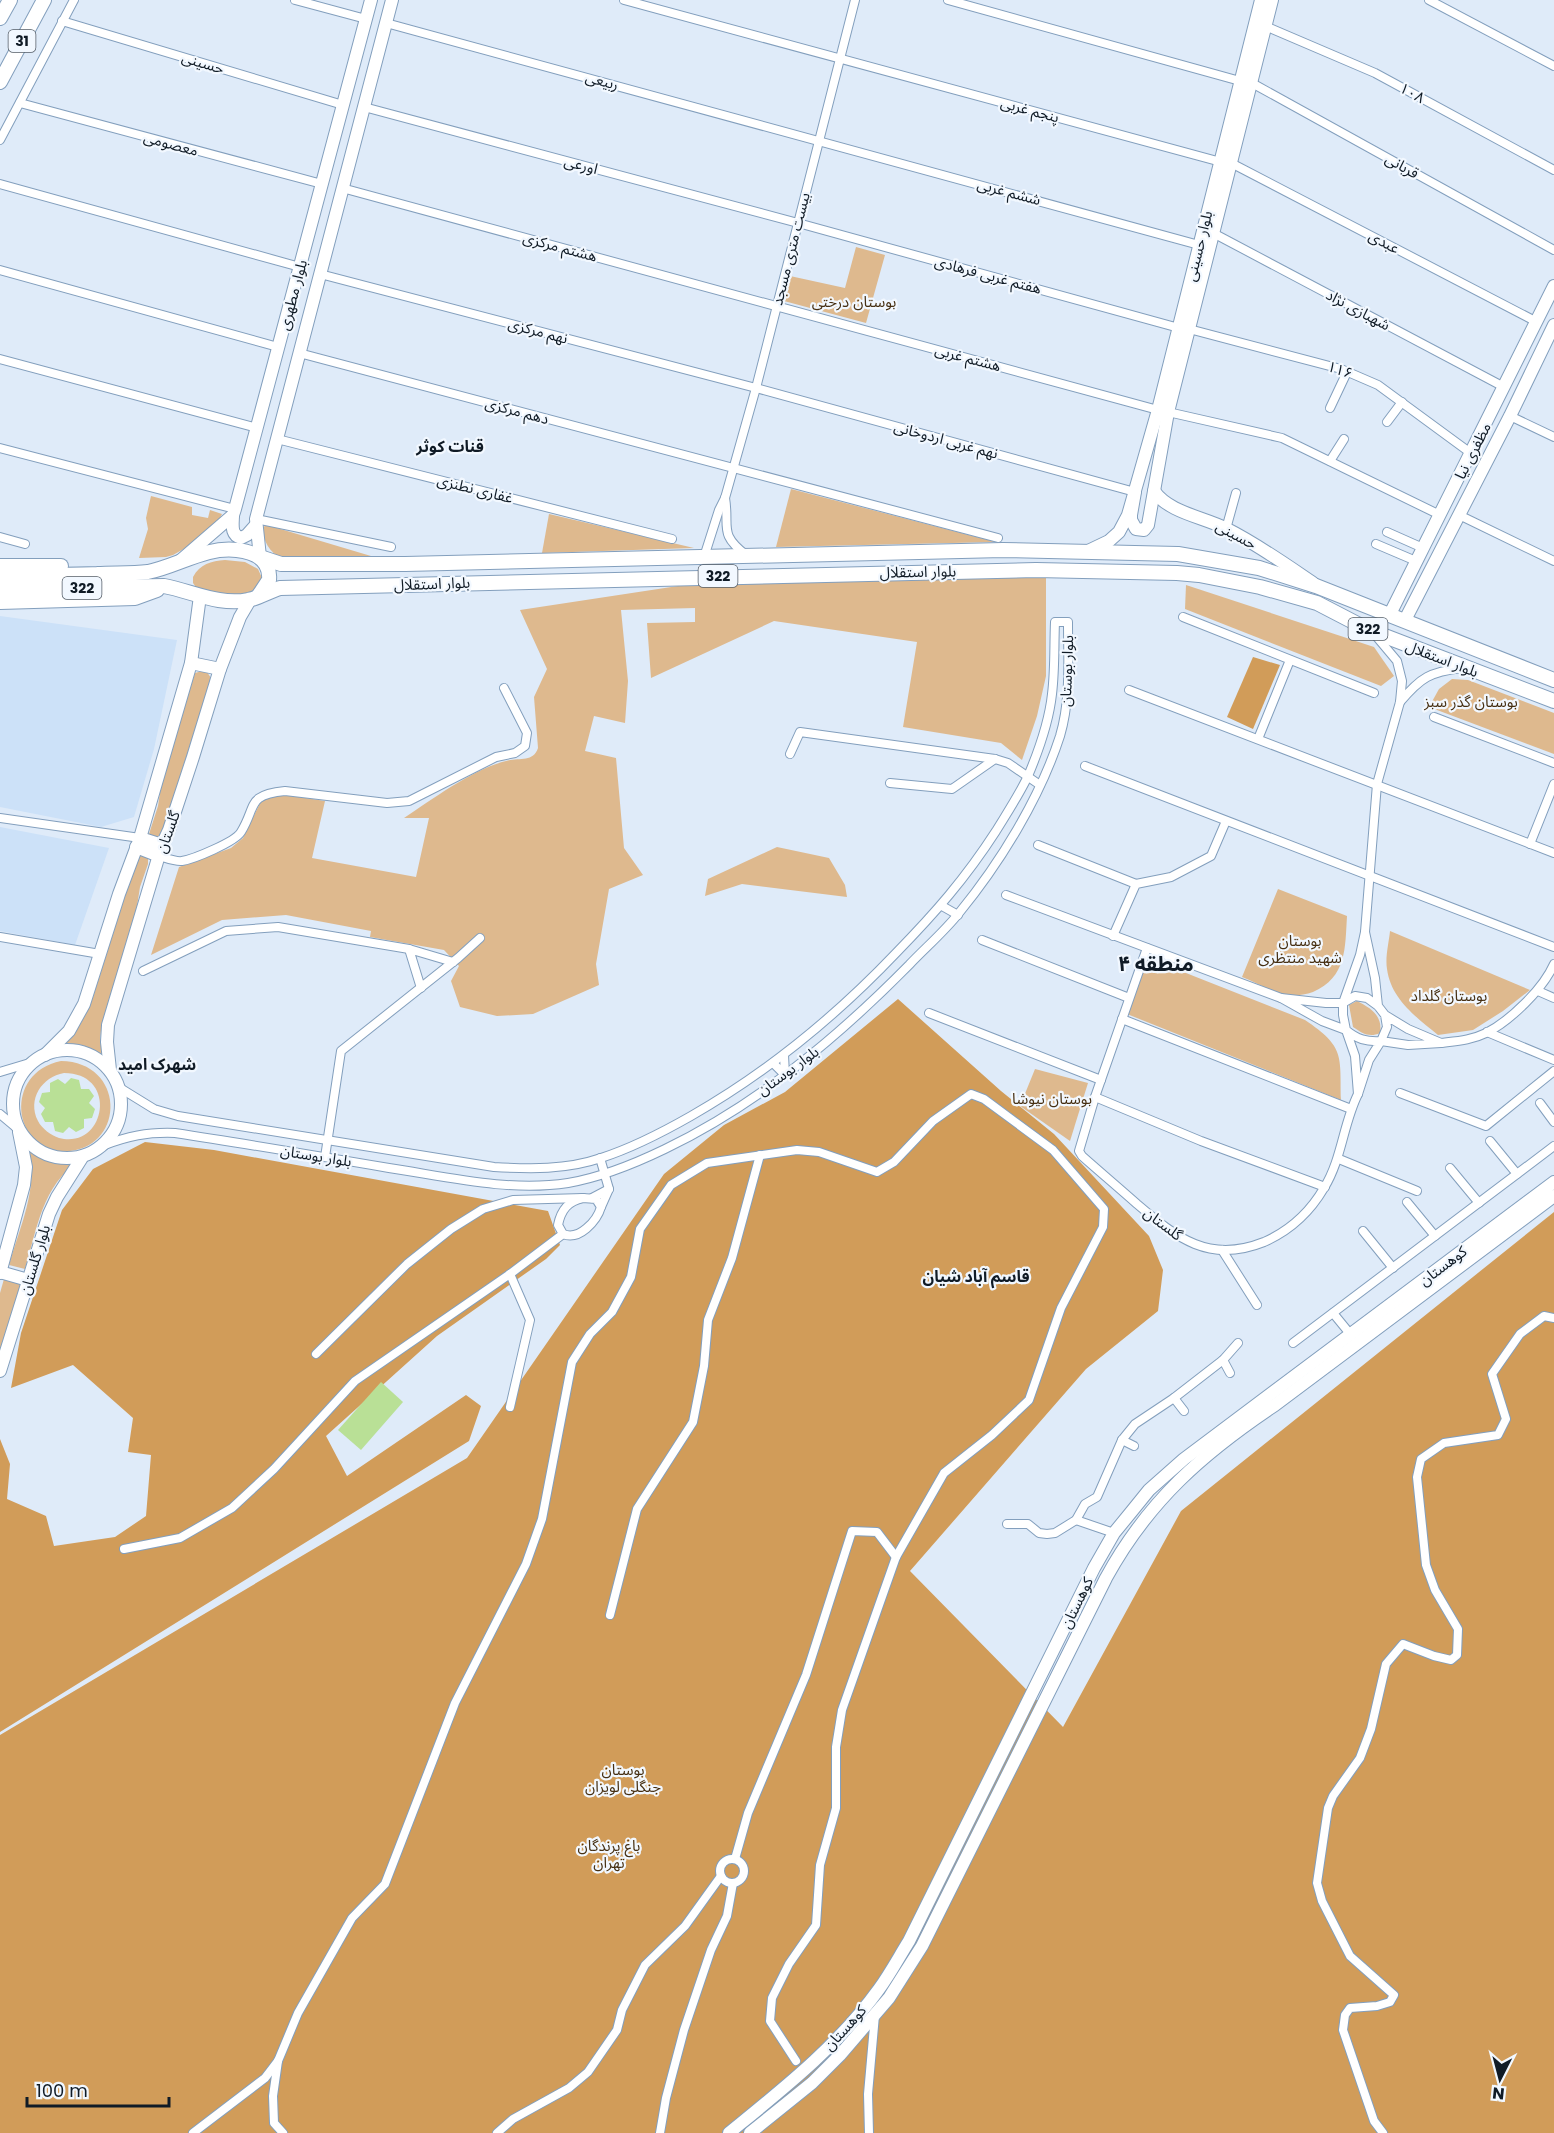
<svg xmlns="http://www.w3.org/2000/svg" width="1554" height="2133" viewBox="0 0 1554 2133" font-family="Poppins,'Noto Sans Arabic',sans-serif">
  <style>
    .built { fill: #cce1f8 }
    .green { fill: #deb98e; fill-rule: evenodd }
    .forest { fill: #d19c59 }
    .water { fill: #b9e096 }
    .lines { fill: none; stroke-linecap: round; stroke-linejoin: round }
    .minor-casing { stroke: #839fbd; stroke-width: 10 }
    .secondary-casing { stroke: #839fbd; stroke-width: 14 }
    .primary-casing { stroke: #839fbd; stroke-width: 16 }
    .trunk-casing { stroke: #839fbd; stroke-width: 16 }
    .minor { stroke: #fff; stroke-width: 8 }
    .secondary { stroke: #fff; stroke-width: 12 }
    .primary { stroke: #fff; stroke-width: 14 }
    .trunk { stroke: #fff; stroke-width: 14 }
    .labels { text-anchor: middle; stroke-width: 4.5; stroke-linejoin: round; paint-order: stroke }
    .shield { fill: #f2f8ff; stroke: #545d67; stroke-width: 1.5 }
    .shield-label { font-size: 14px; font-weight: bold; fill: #101b26 }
    .street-label { font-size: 15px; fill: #101b26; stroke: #f2f8ff }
    .park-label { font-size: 15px; fill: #462f12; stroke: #f2f8ff }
    .neighbourhood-label { font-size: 16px; font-weight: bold; fill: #101b26; stroke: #f2f8ff }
    .district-label { font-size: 21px; font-weight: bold; fill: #101b26; stroke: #f2f8ff }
  </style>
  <rect width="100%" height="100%" fill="#dfebf9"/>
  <g class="built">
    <polygon points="0,616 177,640 154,749 134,817 101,827 0,807"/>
    <polygon points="0,827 109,848 75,945 0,931"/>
  </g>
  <g class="green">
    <polygon points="856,247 885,255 866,323 784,301 790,276 845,288"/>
    <polygon points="791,489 996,542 776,547"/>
    <polygon points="151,496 192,507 192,515 208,518 210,510 222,514 219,520 189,546 173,555 166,557 139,558 148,529 146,518"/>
    <polygon points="549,514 694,548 542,553"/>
    <path d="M267,525L381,559L282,560C269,550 263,543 263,527Z"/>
    <path d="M225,560L245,562L258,569L262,578C250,605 221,594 198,590L193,583V577C200,564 211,561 225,560Z"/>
    <path d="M1046,576V676L1037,716L1022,760L1001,743L903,727L917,642L774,621L651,678L647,623L695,622V608L621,610L628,681L625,723L594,716L585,751L616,758L624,848L643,875L609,889L596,964L599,985L533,1014L497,1016L460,1007L451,981L459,966L444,950L370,937L371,931L286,915L222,920L151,955L179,867L231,848L243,838L261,801L280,794L325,801L312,858L416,877L429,818H404C433,799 473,769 506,761C519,757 533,763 538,748L534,697L547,669L520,610L691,584Z"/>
    <polygon points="1186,585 1374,647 1394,676 1381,686 1185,609"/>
    <polygon points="202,671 207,672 211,678 161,837 158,839 149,836 149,834 158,806 162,779 195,673"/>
    <polygon points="1452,679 1468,680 1554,713 1554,754 1429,707 1439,689"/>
    <polygon points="777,847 829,858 845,885 847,897 742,884 705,896 708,879"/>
    <polygon points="142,854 148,857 148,864 140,887 135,919 102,1023 100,1038 102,1054 82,1045 64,1043 81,1023 93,997 138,855"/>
    <path d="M1278,889L1347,916C1345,948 1347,977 1313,992C1305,995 1294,996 1286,995C1271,992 1256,982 1242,977Z"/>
    <path d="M1390,931L1530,990L1503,1011L1473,1030L1438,1035C1416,1017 1391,999 1387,969C1385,957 1389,942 1390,931Z"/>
    <path d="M1148,958L1305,1020C1345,1047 1340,1055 1341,1100L1127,1014Z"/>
    <path d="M1357,1001C1371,1008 1383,1016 1380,1033C1369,1038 1362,1033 1353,1027L1349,1005Z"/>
    <path d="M61,1061C125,1062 126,1145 70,1151C13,1157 1,1073 61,1061ZM64,1073C119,1073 106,1150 59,1138C51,1135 42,1129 38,1121C27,1099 42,1077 64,1073Z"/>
    <polygon points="1035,1069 1088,1083 1070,1141 1020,1106"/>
    <path d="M28,1148C42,1162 61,1163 80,1161C42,1184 37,1230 25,1269L9,1265C19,1229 40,1185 28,1148Z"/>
    <polygon points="4,1279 21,1284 0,1350 0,1293"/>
  </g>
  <g class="forest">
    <polygon points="1253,657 1280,665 1253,729 1227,717"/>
    <polygon points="898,999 1001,1091 1054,1134 1149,1236 1163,1270 1158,1311 1086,1369 910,1571 1063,1727 1181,1511 1554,1212 1554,2133 0,2133 0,1735 467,1458 664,1174 724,1125 785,1092"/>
    <polygon points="145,1142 214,1150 548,1211 560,1245 546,1259 437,1336 326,1436 347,1476 466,1395 481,1406 469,1441 0,1732 0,1439 10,1464 7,1499 46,1516 54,1546 115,1537 146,1516 151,1455 128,1452 133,1418 73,1365 11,1388 21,1333 62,1210 93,1169"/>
  </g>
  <g class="water">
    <polygon points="71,1078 79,1080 81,1089 89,1089 94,1096 89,1103 95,1109 92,1118 84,1119 84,1128 76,1132 69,1127 63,1133 55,1131 53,1122 45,1122 41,1114 45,1108 39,1102 42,1093 50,1092 50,1083 58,1079 65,1084"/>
    <polygon points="381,1382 403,1402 361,1450 338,1430"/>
  </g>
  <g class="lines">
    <g class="minor-casing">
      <g id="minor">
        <polyline points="295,0 366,19"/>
        <polyline points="624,0 1221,162"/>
        <polyline points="948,0 1240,81"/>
        <polyline points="1429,0 1554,66"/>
        <polyline points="62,21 343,105"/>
        <polyline points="386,23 1199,245"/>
        <polyline points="1265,26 1375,73 1554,170"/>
        <polyline points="1250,82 1554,250"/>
        <polyline points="20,103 322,184"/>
        <polyline points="364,107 798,223 1179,328"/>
        <polyline points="0,140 74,0"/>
        <polyline points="1231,163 1537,322"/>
        <polyline points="0,184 300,267"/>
        <polyline points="342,188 1158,410"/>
        <polyline points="1213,233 1504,387"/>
        <polyline points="0,270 278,347"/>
        <polyline points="320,274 756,388 1135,492"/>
        <polyline points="1189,329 1341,369 1378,385 1472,454"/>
        <polyline points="299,353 998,538"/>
        <polyline points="0,359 257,428"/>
        <polyline points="1330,408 1347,372"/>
        <polyline points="1168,412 1282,438 1440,515"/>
        <polyline points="1510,416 1554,437"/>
        <polyline points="1387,422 1402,402"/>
        <polyline points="277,439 672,539"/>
        <polyline points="0,448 235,509"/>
        <polyline points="1330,461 1344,439"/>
        <path d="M725,498C730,528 718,533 746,555"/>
        <polyline points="1459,515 1554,561"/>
        <polyline points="256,519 391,547"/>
        <polyline points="1226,529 1236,493"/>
        <polyline points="1387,532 1423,548"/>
        <polyline points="0,537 25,544"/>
        <polyline points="1376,544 1416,561"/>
        <polyline points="704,557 719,510 725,498 756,388 855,0"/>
        <polyline points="1183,617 1374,693"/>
        <polyline points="1129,690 1554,853"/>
        <path d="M1400,702C1421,677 1430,672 1462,668"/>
        <polyline points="1434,717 1554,763"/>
        <polyline points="1258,739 1290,660"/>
        <polyline points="790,754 800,732 995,759 1008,763 1040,785"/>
        <polyline points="1085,766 1554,947"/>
        <polyline points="890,783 952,789 995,759"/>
        <polyline points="0,818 140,838"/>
        <polyline points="1530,844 1554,784"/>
        <polyline points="1038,845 1136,884"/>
        <path d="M159,856C166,858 176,862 182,861C194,859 235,842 241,832C257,806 246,795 285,791L387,803L409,801L496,757L515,753L525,746L527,733L504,688"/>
        <polyline points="1006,895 1281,998"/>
        <polyline points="942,906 958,915"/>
        <polyline points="1365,932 1377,784 1400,702 1402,681 1397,661 1376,636"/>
        <polyline points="1113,936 1136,884 1171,877 1211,856 1226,821"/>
        <polyline points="0,937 100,954"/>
        <polyline points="982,940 1129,998"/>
        <path d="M1147,948L1095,1097L1079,1151L1082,1156C1100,1172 1119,1188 1137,1204C1177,1238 1209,1264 1264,1242C1289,1231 1310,1212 1324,1188C1342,1159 1343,1124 1358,1094"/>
        <polyline points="143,971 226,931 278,927 409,949"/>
        <polyline points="421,988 409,949 453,962"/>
        <polyline points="1538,991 1554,998"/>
        <path d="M1378,1006L1375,978L1365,932L1360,955L1343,1003V1015L1346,1030C1357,1039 1366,1042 1381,1041L1387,1027L1385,1015L1378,1006L1367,998L1355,996L1343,1003H1326L1281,998L1322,1021L1346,1030L1355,1056L1358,1094L1369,1060L1381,1041L1408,1045L1441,1043L1408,1029L1385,1015"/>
        <polyline points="929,1013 1101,1080"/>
        <polyline points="1122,1019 1351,1109"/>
        <polyline points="1487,1032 1554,1060"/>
        <path d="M1441,1043C1457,1041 1472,1040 1486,1033C1510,1021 1543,989 1554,964"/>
        <polyline points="773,1063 785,1075 784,1055"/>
        <polyline points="0,1072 33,1062"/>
        <polyline points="1400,1093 1486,1126 1554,1071"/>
        <polyline points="1095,1097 1201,1141 1325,1187"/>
        <polyline points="1540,1103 1554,1122"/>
        <polyline points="0,1114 19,1130"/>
        <polyline points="1490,1141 1517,1174"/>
        <path d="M102,1146C128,1136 147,1132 175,1133C247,1144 318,1156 389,1168C448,1177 509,1192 568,1183C603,1177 634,1164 665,1149C758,1104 837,1038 909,965C925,948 944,932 959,913C1000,863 1040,798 1060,736C1071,699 1068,660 1068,622H1055C1054,646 1055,670 1052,694C1049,722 1039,750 1028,776C1019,795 1007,813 996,831C965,879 935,913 896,953C835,1017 768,1072 691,1116C663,1132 632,1148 601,1158C566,1170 530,1169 494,1167L178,1116L154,1109L120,1088"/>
        <polyline points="325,1157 341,1051 458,958 480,938"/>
        <polyline points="600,1158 609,1189"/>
        <polyline points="1339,1159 1417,1191"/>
        <polyline points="1450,1168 1479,1203"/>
        <path d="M583,1198L596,1199L601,1207C597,1221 579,1241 563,1234L558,1225C561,1210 568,1201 583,1198Z"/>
        <polyline points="592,1198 609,1189 601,1207"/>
        <polyline points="1407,1202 1435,1236"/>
        <polyline points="1363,1231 1393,1268"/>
        <polyline points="1222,1250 1257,1305"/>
        <polyline points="510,1274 530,1320 510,1407"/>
        <polyline points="1333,1313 1351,1335"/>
        <polyline points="1293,1343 1554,1146"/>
        <polyline points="316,1354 407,1264 451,1229 483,1209 513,1200 583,1198"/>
        <polyline points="1223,1360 1230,1373"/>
        <polyline points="1174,1398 1184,1411"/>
        <polyline points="1122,1440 1134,1446"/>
        <polyline points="1076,1520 1114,1533"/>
        <polyline points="1007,1524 1028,1524 1039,1533 1047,1534 1055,1533 1076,1520 1085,1504 1097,1497 1122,1440 1135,1424 1174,1398 1223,1360 1238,1343"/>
        <polyline points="124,1549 180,1538 232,1508 274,1469 355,1381 510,1274 563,1234"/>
        <polyline points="610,1615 637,1509 693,1422 704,1366 708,1320 732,1258 760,1155"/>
        <polyline points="735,1859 748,1813 806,1675 852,1531 877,1532 896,1557"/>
        <circle cx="732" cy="1871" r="12"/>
        <polyline points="278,2061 273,2096 274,2123 283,2133"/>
        <polyline points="193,2133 265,2078 278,2061 298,2013 352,1918 385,1884 455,1703 526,1564 542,1519 572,1362 590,1334 612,1312 631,1277 640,1229 671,1185 707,1163 797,1150 819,1152 877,1172 894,1162 933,1121 971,1094 984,1099 1053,1150 1104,1209 1103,1227 1061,1308 1029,1400 992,1435 944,1473 896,1557 842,1710 836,1747 836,1808 820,1865 816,1925 789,1964 772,1998 770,2021 796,2061"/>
        <polyline points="497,2133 513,2119 569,2088 588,2072 617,2030 622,2010 645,1965 685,1926 721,1876"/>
        <polyline points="660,2133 666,2098 684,2030 711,1950 727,1916 733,1883"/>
        <polyline points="869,2133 868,2094 875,2015"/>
        <polyline points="1383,2133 1374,2121 1343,2030 1345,2015 1350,2008 1377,2006 1390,2002 1394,1995 1350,1956 1322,1901 1317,1883 1328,1808 1333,1796 1360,1758 1371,1729 1386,1664 1403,1644 1434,1656 1451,1660 1457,1655 1458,1629 1435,1590 1426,1565 1417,1477 1421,1459 1444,1443 1498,1435 1506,1419 1492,1374 1520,1334 1544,1316 1554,1318"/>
      </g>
    </g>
    <g class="secondary-casing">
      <g id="secondary">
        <path d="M1154,491C1169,513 1204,517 1227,529C1257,544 1285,564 1313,583"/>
        <polyline points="1135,492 1131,515 1131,520 1136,529 1144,530 1148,525 1168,412 1272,0"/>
        <path d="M233,515C233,524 230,535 241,538L247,535L255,526"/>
        <polyline points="1086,552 1109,541 1119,532 1128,515 1158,410 1261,0"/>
        <polyline points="260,557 256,519 392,0"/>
        <polyline points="181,560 233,515 235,509 371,0"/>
        <polyline points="1390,614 1554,286"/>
        <polyline points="1405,620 1510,416 1554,325"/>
        <polyline points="191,663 220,669"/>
        <polyline points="140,838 162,845"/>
        <polyline points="136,847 159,856"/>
        <circle cx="67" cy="1104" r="54"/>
        <polyline points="45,1055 69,1031 84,1004 119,894 140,838 191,663 200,596"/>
        <polyline points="110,1070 107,1042 108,1025 162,845 169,830 193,757 220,669 240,617 250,600"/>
        <polyline points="0,1272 28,1280"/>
        <polyline points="0,1273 24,1185 26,1167 19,1132"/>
        <polyline points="0,1371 49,1214 57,1197 83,1156"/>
        <path d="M729,2133C783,2089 838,2046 879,1989C890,1974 899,1957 909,1941L1094,1568L1114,1533L1132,1511L1149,1490L1184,1459L1554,1182"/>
        <path d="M750,2133L812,2083L840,2055L889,1998L922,1946L1106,1578C1148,1501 1203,1453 1275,1405L1554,1196"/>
      </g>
    </g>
    <g class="primary-casing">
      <g id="primary">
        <polyline points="260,557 281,564 405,564 1003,550 1178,554 1259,568 1316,586 1554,680"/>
        <polyline points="0,566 61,566"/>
        <path d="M0,576C32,575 65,575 97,574C114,573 131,574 148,572C178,566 206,546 237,550C255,552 271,560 269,580L259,595"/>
        <path d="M0,589L164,586C191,591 220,606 248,600C259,598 269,591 280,588L1036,570L1177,573L1199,575L1260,587L1317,603L1369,630L1554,701"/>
        <polyline points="0,602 135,598 157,590"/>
      </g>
    </g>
    <g class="trunk-casing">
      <g id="trunk">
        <polyline points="0,18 10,0"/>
        <polyline points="0,82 44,0"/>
      </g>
    </g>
    <use href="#minor" class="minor"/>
    <use href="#secondary" class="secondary"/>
    <use href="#primary" class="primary"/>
    <use href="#trunk" class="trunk"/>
  </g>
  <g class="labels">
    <g class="shield">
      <rect x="8.5" y="30" width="27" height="22" rx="4.5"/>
      <rect x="698.5" y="565" width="39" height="22" rx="4.5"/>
      <rect x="62.5" y="577" width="39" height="22" rx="4.5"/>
      <rect x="1348.5" y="618" width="39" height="22" rx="4.5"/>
    </g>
    <g class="shield-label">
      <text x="22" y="46">31</text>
      <text x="718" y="581">322</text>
      <text x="82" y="593">322</text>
      <text x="1368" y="634">322</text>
    </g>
    <g class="street-label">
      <text transform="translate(203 63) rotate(17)" y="5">حسینی</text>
      <text transform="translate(602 81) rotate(15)" y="5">ربیعی</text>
      <text transform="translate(1412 93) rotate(28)" y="5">۱۰۸</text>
      <text transform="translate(1030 110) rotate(15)" y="5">پنجم غربی</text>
      <text transform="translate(171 144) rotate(15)" y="5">معصومی</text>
      <text transform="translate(581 165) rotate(15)" y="5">اورعی</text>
      <text transform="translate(1402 166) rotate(29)" y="5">قربانی</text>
      <text transform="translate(1009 192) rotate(15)" y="5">ششم غربی</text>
      <text transform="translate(1384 242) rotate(28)" y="5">عبدی</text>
      <text transform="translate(1199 246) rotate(-76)" y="5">بلوار حسینی</text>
      <text transform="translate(560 247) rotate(15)" y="5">هشتم مرکزی</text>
      <text transform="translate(791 249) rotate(-76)" y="5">بیست متری مسجد</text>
      <text transform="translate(988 275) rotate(15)" y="5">هفتم غربی فرهادی</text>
      <text transform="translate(293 295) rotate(-75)" y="5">بلوار مطهری</text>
      <text transform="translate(1358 310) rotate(28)" y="5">شهبازی نژاد</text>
      <text transform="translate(538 331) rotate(15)" y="5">نهم مرکزی</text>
      <text transform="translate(968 358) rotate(15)" y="5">هشتم غربی</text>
      <text transform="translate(1340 370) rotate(19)" y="5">۱۱۶</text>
      <text transform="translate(517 411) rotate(15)" y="5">دهم مرکزی</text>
      <text transform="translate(946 440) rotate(15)" y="5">نهم غربی اردوخانی</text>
      <text transform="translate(1473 451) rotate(-63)" y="5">مظفری نیا</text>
      <text transform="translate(475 489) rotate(14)" y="5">غفاری نطنزی</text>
      <text transform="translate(1236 535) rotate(28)" y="5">حسینی</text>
      <text transform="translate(918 572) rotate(-1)" y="5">بلوار استقلال</text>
      <text transform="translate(432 584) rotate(-2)" y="5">بلوار استقلال</text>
      <text transform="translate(1442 659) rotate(21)" y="5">بلوار استقلال</text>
      <text transform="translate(1067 671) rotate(-88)" y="5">بلوار بوستان</text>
      <text transform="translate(168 832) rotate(-70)" y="5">گلستان</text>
      <text transform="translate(788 1071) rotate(-36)" y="5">بلوار بوستان</text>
      <text transform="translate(316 1156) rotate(9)" y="5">بلوار بوستان</text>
      <text transform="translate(1163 1224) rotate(37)" y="5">گلستان</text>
      <text transform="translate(35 1260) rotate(-73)" y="5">بلوار گلستان</text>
      <text transform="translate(1443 1266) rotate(-37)" y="5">کوهستان</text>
      <text transform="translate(1077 1603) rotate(-64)" y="5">کوهستان</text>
      <text transform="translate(845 2028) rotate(-48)" y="5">کوهستان</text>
    </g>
    <g class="park-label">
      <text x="854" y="307">بوستان درختی</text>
      <text x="1471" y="707">بوستان گذر سبز</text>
      <text x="1300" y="946">بوستان<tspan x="1300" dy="17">شهید منتظری</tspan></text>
      <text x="1449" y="1001">بوستان گلداد</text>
      <text x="1052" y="1104">بوستان نیوشا</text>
      <text x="623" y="1775">بوستان<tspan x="623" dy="17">جنگلی لویزان</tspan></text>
      <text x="609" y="1851">باغ پرندگان<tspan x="609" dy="17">تهران</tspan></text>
    </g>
    <g class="neighbourhood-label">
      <text x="450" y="452">قنات کوثر</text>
      <text x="157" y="1070">شهرک امید</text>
      <text x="976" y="1282">قاسم آباد شیان</text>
    </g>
    <g class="district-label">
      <text x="1156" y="971">منطقه ۴</text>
    </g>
  </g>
  <g transform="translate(1500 2079) rotate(186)" stroke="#f2f8ff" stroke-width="4.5" paint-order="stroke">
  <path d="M0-4.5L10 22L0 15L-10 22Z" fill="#101b26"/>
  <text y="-9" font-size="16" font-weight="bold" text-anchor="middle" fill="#101b26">N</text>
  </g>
  <path d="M27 2097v9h142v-9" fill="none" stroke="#101b26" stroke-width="3"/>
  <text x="36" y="2097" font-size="18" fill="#101b26" stroke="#f2f8ff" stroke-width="4.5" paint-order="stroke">100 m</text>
</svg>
